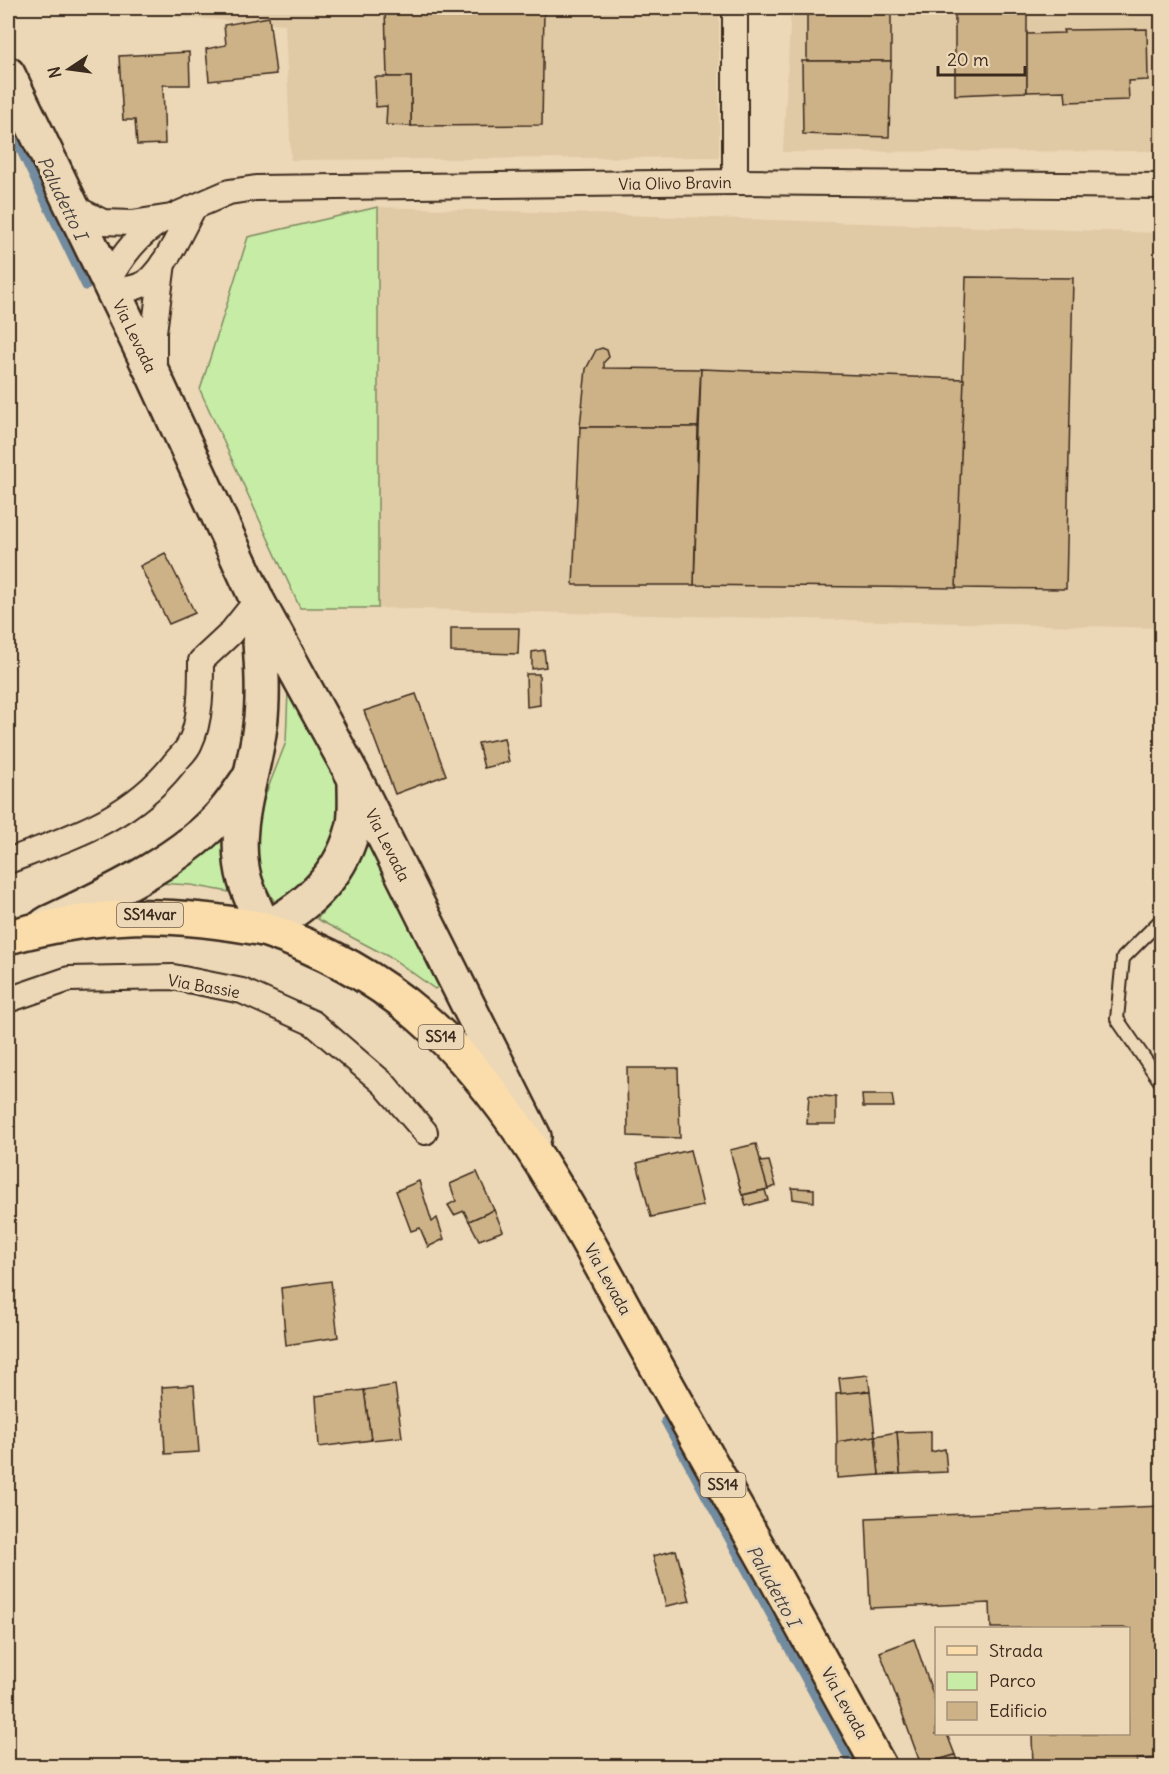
<svg xmlns="http://www.w3.org/2000/svg" width="1169" height="1774" viewBox="0 0 1169 1774" font-family="Delius,sans-serif">
  <style>
    .built { fill: #e0c9a5 }
    .green { fill: #c6eca6; stroke: #808b62; stroke-width: 1.5 }
    .lines { fill: none; stroke-linecap: round; stroke-linejoin: round }
    .stream { stroke: #728b9e; stroke-width: 9 }
    .building { fill: #cdb287; stroke: #3b2a1e; stroke-width: 1.5 }
    .lane-casing { stroke: #3b2a1e; stroke-width: 16 }
    .street-casing { stroke: #3b2a1e; stroke-width: 28 }
    .secondary-casing { stroke: #3b2a1e; stroke-width: 38 }
    .primary-casing { stroke: #3b2a1e; stroke-width: 38 }
    .highway-casing { stroke: #3b2a1e; stroke-width: 38 }
    .lane { stroke: #ecd7b6; stroke-width: 12 }
    .street { stroke: #ecd7b6; stroke-width: 24 }
    .secondary { stroke: #ecd7b6; stroke-width: 33 }
    .primary { stroke: #faddab; stroke-width: 33 }
    .highway { stroke: #faddab; stroke-width: 33 }
    .labels { text-anchor: middle; stroke-width: 6; stroke-linejoin: round; paint-order: stroke }
    .shield { fill: #ecd7b6; stroke: #705e4c; stroke-width: 1.5 }
    .shield-label { font-size: 15px; font-weight: bold; fill: #3b2a1e }
    .street-label { font-size: 16px; fill: #3b2a1e; stroke: #ecd7b6 }
    .water-label { font-size: 18px; font-style: italic; fill: #49423e; stroke: #ecd7b6 }
  </style>
  <rect width="100%" height="100%" fill="#ecd7b6"/>
  <filter id="ink" filterUnits="userSpaceOnUse"><feTurbulence type="fractalNoise" baseFrequency=".0167" numOctaves="2"/><feDisplacementMap in="SourceGraphic" scale="12" xChannelSelector="R" yChannelSelector="G"/><feConvolveMatrix kernelMatrix="1 2 1 2 8 2 1 2 1" color-interpolation-filters="sRGB"/></filter>
  <g filter="url(#ink)">
    <g class="built">
      <polygon points="175,8 719,8 719,157 291,160 285,24 175,17"/>
      <polygon points="791,8 1161,8 1161,151 783,152"/>
      <polygon points="378,207 1161,233 1161,628 378,608"/>
    </g>
    <g class="green">
      <polygon points="378,207 378,608 300,608 200,390 248,237"/>
      <polygon points="295,690 338,770 342,828 312,880 276,904 261,878 256,844 261,806 286,742 288,691"/>
      <polygon points="226,837 235,893 191,885 156,883 195,861"/>
      <polygon points="368,844 439,985 435,989 393,959 317,919 339,893"/>
    </g>
    <g class="lines">
      <g class="stream">
        <polyline points="8,124 86,286"/>
        <polyline points="665,1421 853,1766"/>
      </g>
    </g>
    <g class="building">
      <polygon points="385,8 544,8 542,125 411,126 411,77 387,77"/>
      <rect x="807" y="8" width="84" height="53"/>
      <polygon points="955,8 1027,8 1027,92 955,95"/>
      <polygon points="269,17 276,74 209,81 206,49 226,45 224,25"/>
      <polygon points="1147,29 1148,80 1128,81 1129,100 1066,102 1065,91 1027,92 1027,34 1064,33 1063,30"/>
      <polygon points="189,52 190,85 163,85 165,144 137,145 135,120 123,120 119,56"/>
      <polygon points="802,61 891,61 889,137 803,134"/>
      <polygon points="375,77 411,77 411,126 386,125 387,106 376,107"/>
      <polygon points="966,277 1073,278 1066,589 956,588"/>
      <polygon points="602,348 607,350 609,357 604,362 604,368 701,369 698,427 580,427 586,369 596,350"/>
      <polygon points="701,369 964,379 956,588 694,585"/>
      <polygon points="580,427 698,427 694,585 573,585"/>
      <polygon points="165,553 195,613 169,624 140,566"/>
      <polygon points="451,628 519,628 518,654 451,652"/>
      <polygon points="544,650 546,667 532,669 532,652"/>
      <polygon points="526,674 539,674 540,705 527,707"/>
      <polygon points="416,694 446,775 395,794 364,711"/>
      <polygon points="504,738 509,762 484,768 478,743"/>
      <polygon points="627,1068 678,1068 680,1138 628,1136"/>
      <polygon points="809,1095 836,1097 836,1124 807,1124"/>
      <polygon points="862,1095 892,1095 894,1107 863,1107"/>
      <polygon points="756,1144 768,1189 742,1195 730,1150"/>
      <polygon points="690,1150 703,1206 651,1217 637,1163"/>
      <polygon points="769,1161 776,1186 768,1189 760,1162"/>
      <polygon points="477,1172 494,1210 469,1221 464,1211 454,1215 448,1205 456,1201 450,1184"/>
      <polygon points="419,1181 432,1222 437,1218 444,1239 428,1247 420,1228 411,1231 396,1191"/>
      <polygon points="792,1188 814,1189 814,1202 793,1199"/>
      <polygon points="765,1190 768,1200 746,1206 743,1195"/>
      <polygon points="494,1210 503,1231 479,1240 469,1221"/>
      <polygon points="331,1281 338,1337 286,1345 281,1288"/>
      <polygon points="868,1375 870,1391 841,1394 839,1378"/>
      <polygon points="194,1385 199,1452 165,1454 162,1387"/>
      <polygon points="395,1385 402,1437 371,1440 364,1390"/>
      <polygon points="364,1390 371,1440 319,1447 316,1396"/>
      <polygon points="870,1391 875,1436 837,1442 836,1394"/>
      <polygon points="931,1431 931,1452 945,1449 947,1472 900,1474 897,1432"/>
      <polygon points="897,1432 900,1474 879,1475 875,1436"/>
      <polygon points="875,1436 879,1475 837,1478 837,1442"/>
      <polygon points="1162,1506 1162,1758 1137,1759 1137,1766 1033,1766 1032,1734 1128,1734 1128,1628 991,1628 990,1603 870,1608 866,1518"/>
      <polygon points="676,1550 690,1601 666,1606 653,1556"/>
      <polygon points="914,1639 936,1703 936,1734 947,1734 955,1755 921,1765 880,1652"/>
      <polygon points="955,1755 959,1766 925,1766 924,1764"/>
    </g>
    <g class="lines">
      <g class="lane-casing">
        <polyline id="lane" points="1162,919 1123,958 1117,1019 1162,1084"/>
      </g>
      <g class="street-casing">
        <g id="street">
          <polyline points="735,8 735,182"/>
          <polyline points="71,206 103,222 132,223 171,217 229,192 256,188 735,182 1162,186"/>
          <path d="M108,281C122,256 138,234 163,220"/>
          <path d="M113,291C125,289 138,289 148,281C168,263 180,232 193,209"/>
          <polyline points="154,372 154,332 163,263"/>
          <path d="M8,861C71,837 129,820 173,765C178,758 187,751 190,743C201,721 201,685 201,661L230,634L257,600"/>
          <polyline points="8,1000 69,979 173,977 242,991 313,1023 384,1084 425,1132"/>
        </g>
      </g>
      <g class="secondary-casing">
        <g id="secondary">
          <polyline points="8,74 154,376 257,600 356,781 534,1137"/>
          <path d="M258,611C260,649 265,688 260,726C254,777 230,829 245,881C250,897 258,913 264,929C307,907 343,875 354,824C356,811 355,796 355,783"/>
          <path d="M46,924C104,896 182,861 224,812C232,803 239,792 246,782"/>
        </g>
      </g>
      <g class="primary-casing">
        <path id="primary" d="M264,929C322,949 374,976 421,1017C521,1104 584,1237 648,1351C726,1489 803,1627 879,1766"/>
      </g>
      <g class="highway-casing">
        <path id="highway" d="M8,937C102,912 168,911 264,929"/>
      </g>
      <use href="#lane" class="lane"/>
      <use href="#street" class="street"/>
      <use href="#secondary" class="secondary"/>
      <use href="#primary" class="primary"/>
      <use href="#highway" class="highway"/>
    </g>
  </g>
  <g class="labels">
    <g class="shield">
      <rect x="117" y="903" width="66" height="24" rx="4.5"/>
      <rect x="418.5" y="1025" width="45" height="24" rx="4.5"/>
      <rect x="700.5" y="1473" width="45" height="24" rx="4.5"/>
    </g>
    <g class="shield-label">
      <text x="150" y="920">SS14var</text>
      <text x="441" y="1042">SS14</text>
      <text x="723" y="1490">SS14</text>
    </g>
    <g class="street-label">
      <text transform="translate(675 183) rotate(-1)" y="6">Via Olivo Bravin</text>
      <text transform="translate(135 336) rotate(64)" y="6">Via Levada</text>
      <text transform="translate(388 845) rotate(63)" y="6">Via Levada</text>
      <text transform="translate(204 986) rotate(10)" y="6">Via Bassie</text>
      <text transform="translate(608 1279) rotate(61)" y="6">Via Levada</text>
      <text transform="translate(845 1703) rotate(61)" y="6">Via Levada</text>
    </g>
    <g class="water-label">
      <text transform="translate(62 198) rotate(64)" y="6">Paludetto I</text>
      <text transform="translate(773 1586) rotate(61)" y="6">Paludetto I</text>
    </g>
  </g>
  <rect width="1169" height="1774" fill="none" stroke="#ecd7b6" stroke-width="30"/>
  <rect x="15" y="15" width="1139" height="1744" fill="none" stroke="#3b2a1e" stroke-width="2" filter="url(#ink)"/>
  <rect x="935" y="1627" width="195" height="108" fill="#ecd7b6" stroke="#a59279" stroke-width="1.5"/>
  <rect x="947" y="1646" width="30" height="9" fill="#faddab" stroke="#a59279" stroke-width="1.5"/>
  <text x="989" y="1657" font-size="18" fill="#3b2a1e">Strada</text>
  <rect x="947" y="1672" width="30" height="18" fill="#c6eca6" stroke="#a59279" stroke-width="1.5"/>
  <text x="989" y="1687" font-size="18" fill="#3b2a1e">Parco</text>
  <rect x="947" y="1702" width="30" height="18" fill="#cdb287" stroke="#a59279" stroke-width="1.5"/>
  <text x="989" y="1717" font-size="18" fill="#3b2a1e">Edificio</text>
  <g transform="translate(69 69) rotate(257)" stroke="#ecd7b6" stroke-width="4.5" paint-order="stroke">
  <path d="M0-4.5L10 22L0 15L-10 22Z" fill="#3b2a1e"/>
  <text y="-9" font-size="16" font-weight="bold" text-anchor="middle" fill="#3b2a1e">N</text>
  </g>
  <path d="M938 66v9h87v-9" fill="none" stroke="#3b2a1e" stroke-width="3"/>
  <text x="947" y="66" font-size="18" fill="#3b2a1e" stroke="#ecd7b6" stroke-width="4.5" paint-order="stroke">20 m</text>
</svg>
